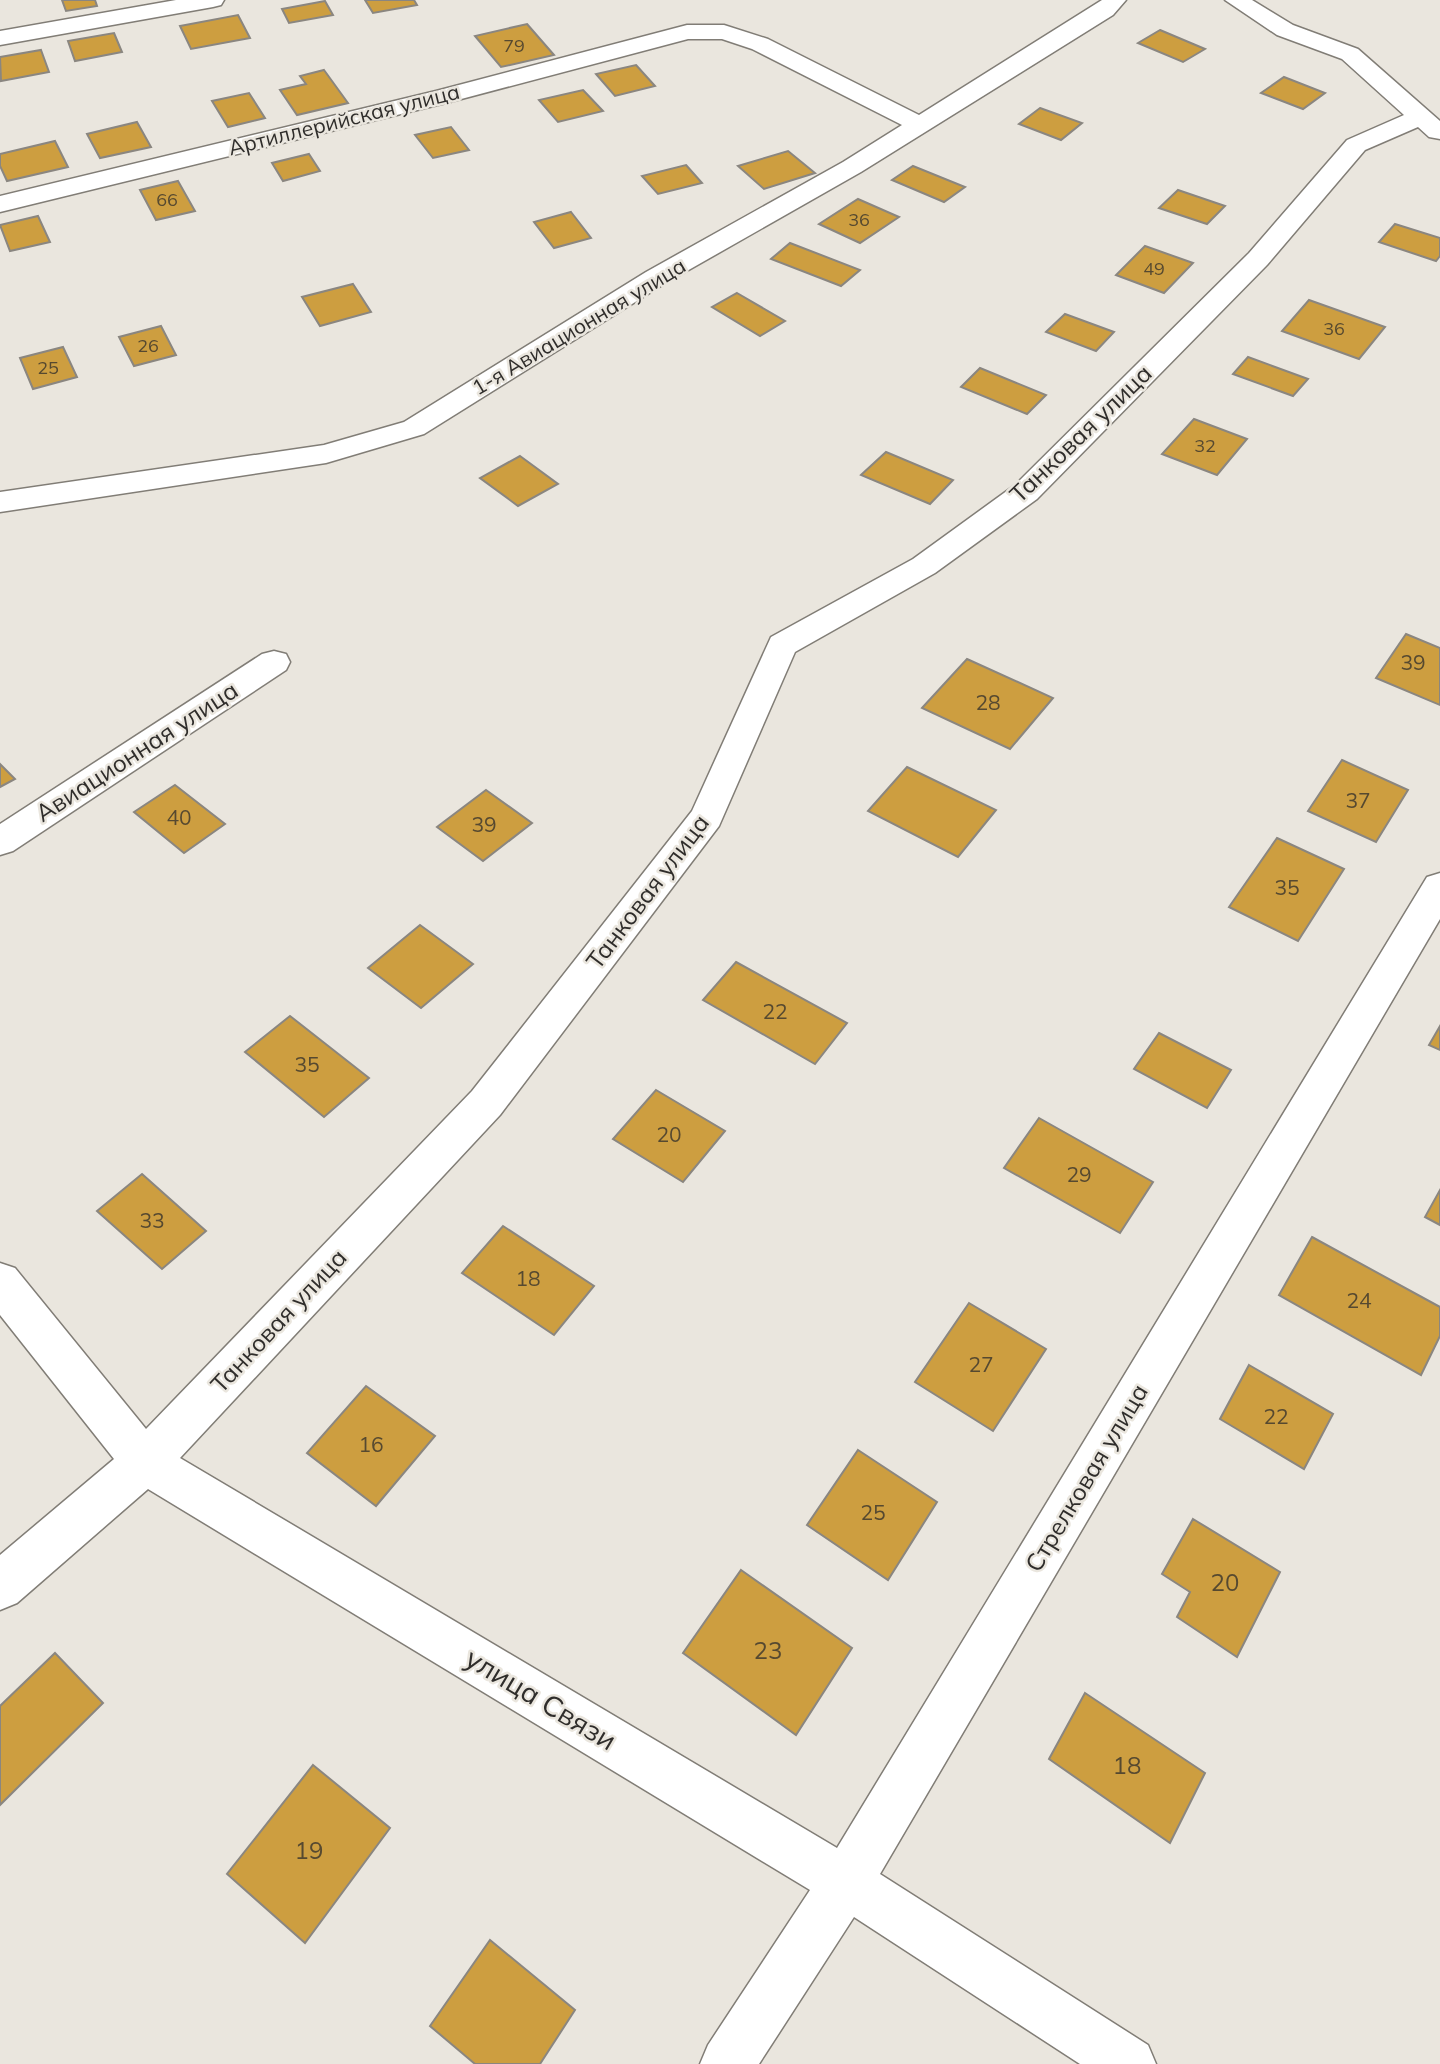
<svg xmlns="http://www.w3.org/2000/svg" width="1440" height="2064" viewBox="0 0 1440 2064" font-family="Mulish,sans-serif">
  <style>
    .building { fill: #cd9e40; stroke: #8a8680; stroke-width: 2 }
    .lines { fill: none; stroke-linecap: round; stroke-linejoin: round }
    .minor-casing { stroke: #817d76; stroke-width: 3 }
    .minor { fill: #fff; fill-rule: evenodd }
    .labels { text-anchor: middle; stroke-width: 5; stroke-linejoin: round; paint-order: stroke }
    .far-number-label { font-size: 18px; fill: #564930 }
    .far-street-label { font-size: 21px; fill: #2f2d2b; stroke: #eae6de }
    .number-label { font-size: 21px; fill: #564930 }
    .street-label { font-size: 24px; fill: #2f2d2b; stroke: #eae6de }
    .near-number-label { font-size: 24px; fill: #564930 }
    .near-street-label { font-size: 28px; fill: #2f2d2b; stroke: #eae6de }
  </style>
  <rect width="100%" height="100%" fill="#eae6de"/>
  <g class="building">
    <polygon points="62,0 95,0 97,6 66,11"/>
    <polygon points="365,0 414,0 417,5 373,13"/>
    <polygon points="325,1 333,15 289,23 282,9"/>
    <polygon points="238,15 250,38 191,49 180,26"/>
    <polygon points="527,24 554,55 501,67 475,36"/>
    <polygon points="1160,30 1205,49 1183,62 1138,43"/>
    <polygon points="114,33 122,52 75,61 68,41"/>
    <polygon points="41,50 49,72 1,81 0,57"/>
    <polygon points="636,65 655,86 615,96 596,74"/>
    <polygon points="324,70 348,103 297,115 280,90 306,84 300,76"/>
    <polygon points="1284,77 1325,93 1303,109 1261,93"/>
    <polygon points="583,90 603,111 558,122 539,100"/>
    <polygon points="249,93 265,118 228,127 212,101"/>
    <polygon points="1040,108 1082,123 1061,140 1019,124"/>
    <polygon points="137,122 151,147 100,158 87,134"/>
    <polygon points="451,127 469,150 433,158 415,135"/>
    <polygon points="55,141 68,167 7,181 0,166 0,154"/>
    <polygon points="788,151 815,173 764,189 738,166"/>
    <polygon points="309,154 320,171 283,181 272,163"/>
    <polygon points="686,165 702,183 658,194 642,176"/>
    <polygon points="913,166 965,187 944,202 892,180"/>
    <polygon points="178,181 195,211 156,220 140,190"/>
    <polygon points="1178,190 1225,206 1207,224 1159,208"/>
    <polygon points="858,199 899,217 860,243 819,224"/>
    <polygon points="571,212 591,238 554,248 534,222"/>
    <polygon points="38,216 50,242 10,251 0,225"/>
    <polygon points="1395,224 1440,238 1440,256 1436,261 1379,242"/>
    <polygon points="790,243 860,270 841,286 771,259"/>
    <polygon points="1145,246 1193,263 1164,293 1116,275"/>
    <polygon points="353,284 371,312 320,326 302,297"/>
    <polygon points="737,293 785,321 760,336 712,307"/>
    <polygon points="1309,300 1385,327 1359,359 1282,331"/>
    <polygon points="1065,314 1114,332 1096,351 1046,332"/>
    <polygon points="161,326 176,355 134,366 119,337"/>
    <polygon points="63,347 77,377 33,389 20,358"/>
    <polygon points="1248,357 1308,379 1293,396 1233,374"/>
    <polygon points="980,368 1046,395 1027,414 961,387"/>
    <polygon points="1194,419 1247,439 1217,475 1162,454"/>
    <polygon points="886,452 953,480 930,504 861,475"/>
    <polygon points="520,456 558,484 518,506 480,478"/>
    <polygon points="1406,634 1440,648 1440,705 1376,678"/>
    <polygon points="967,659 1053,698 1010,749 922,708"/>
    <polygon points="1342,760 1408,790 1376,842 1308,811"/>
    <polygon points="0,764 15,779 0,787"/>
    <polygon points="907,767 996,810 958,857 868,811"/>
    <polygon points="175,785 225,824 184,853 134,812"/>
    <polygon points="486,790 532,823 483,861 437,827"/>
    <polygon points="1277,838 1344,869 1298,941 1229,907"/>
    <polygon points="420,925 473,964 421,1008 368,968"/>
    <polygon points="736,962 847,1023 815,1064 703,1000"/>
    <polygon points="290,1016 369,1078 324,1117 245,1052"/>
    <polygon points="1440,1026 1440,1050 1429,1045"/>
    <polygon points="1159,1033 1231,1070 1207,1108 1134,1069"/>
    <polygon points="656,1090 725,1131 683,1182 613,1139"/>
    <polygon points="1039,1118 1153,1182 1120,1233 1004,1168"/>
    <polygon points="142,1174 206,1231 162,1269 97,1211"/>
    <polygon points="1440,1190 1440,1225 1425,1217"/>
    <polygon points="503,1226 594,1286 554,1335 462,1273"/>
    <polygon points="1312,1237 1440,1307 1440,1336 1421,1375 1279,1295"/>
    <polygon points="969,1303 1046,1349 993,1431 915,1382"/>
    <polygon points="1249,1365 1333,1414 1304,1469 1220,1419"/>
    <polygon points="366,1386 435,1436 376,1506 307,1453"/>
    <polygon points="858,1450 937,1502 888,1580 807,1525"/>
    <polygon points="1193,1519 1280,1572 1237,1657 1177,1617 1190,1592 1162,1574"/>
    <polygon points="741,1570 852,1648 796,1735 683,1653"/>
    <polygon points="55,1653 103,1703 0,1805 0,1706"/>
    <polygon points="1085,1693 1205,1773 1170,1843 1049,1759"/>
    <polygon points="313,1765 390,1828 305,1943 227,1874"/>
    <polygon points="490,1940 575,2010 540,2064 475,2064 430,2026"/>
  </g>
  <g class="lines">
    <g class="minor-casing">
      <g id="minor">
        <polygon points="176,0 224,0 221,5 213,7 0,45 0,31"/>
        <polygon points="1102,0 1126,0 1113,15 861,172 664,284 424,434 326,463 0,512 0,492 324,445 404,422 646,272 843,162 902,125 752,49 722,39 688,39 450,102 0,212 0,196 436,91 687,25 724,25 768,39 919,115"/>
        <polygon points="1225,0 1252,0 1293,25 1358,49 1440,121 1440,139 1429,137 1418,127 1365,150 1267,265 1037,499 935,573 795,652 719,826 500,1115 180,1458 837,1848 1427,877 1440,873 1440,919 880,1874 1148,2045 1156,2064 1080,2064 854,1917 759,2064 700,2064 708,2045 810,1890 148,1489 17,1603 0,1610 0,1555 114,1459 0,1315 0,1263 15,1268 146,1429 472,1091 692,811 771,637 913,559 1015,485 1249,253 1347,140 1404,115 1342,59 1277,35"/>
        <polygon points="274,651 286,654 290,662 286,670 13,851 0,855 0,824 262,654"/>
      </g>
    </g>
    <use href="#minor" class="minor"/>
  </g>
  <g class="labels">
    <g class="far-number-label">
      <text x="514" y="52">79</text>
      <text x="167" y="206">66</text>
      <text x="859" y="226">36</text>
      <text x="1154" y="275">49</text>
      <text x="1334" y="335">36</text>
      <text x="148" y="352">26</text>
      <text x="48" y="374">25</text>
      <text x="1205" y="452">32</text>
    </g>
    <g class="far-street-label">
      <text transform="translate(344 120) rotate(-14)" y="7">Артиллерийская улица</text>
      <text transform="translate(579 327) rotate(-31)" y="7">1-я Авиационная улица</text>
    </g>
    <g class="number-label">
      <text x="1413" y="670">39</text>
      <text x="988" y="710">28</text>
      <text x="1358" y="808">37</text>
      <text x="179" y="825">40</text>
      <text x="484" y="832">39</text>
      <text x="1287" y="895">35</text>
      <text x="775" y="1019">22</text>
      <text x="307" y="1072">35</text>
      <text x="669" y="1142">20</text>
      <text x="1079" y="1182">29</text>
      <text x="152" y="1228">33</text>
      <text x="528" y="1286">18</text>
      <text x="1359" y="1308">24</text>
      <text x="981" y="1372">27</text>
      <text x="1276" y="1424">22</text>
      <text x="371" y="1452">16</text>
      <text x="873" y="1520">25</text>
    </g>
    <g class="street-label">
      <text transform="translate(1081 434) rotate(-44)" y="8">Танковая улица</text>
      <text transform="translate(137 752) rotate(-33)" y="8">Авиационная улица</text>
      <text transform="translate(648 892) rotate(-53)" y="8">Танковая улица</text>
      <text transform="translate(279 1321) rotate(-47)" y="8">Танковая улица</text>
      <text transform="translate(1087 1478) rotate(-59)" y="8">Стрелковая улица</text>
    </g>
    <g class="near-number-label">
      <text x="1225" y="1591">20</text>
      <text x="768" y="1659">23</text>
      <text x="1127" y="1774">18</text>
      <text x="309" y="1859">19</text>
    </g>
    <g class="near-street-label">
      <text transform="translate(541 1699) rotate(31)" y="10">улица Связи</text>
    </g>
  </g>
</svg>
